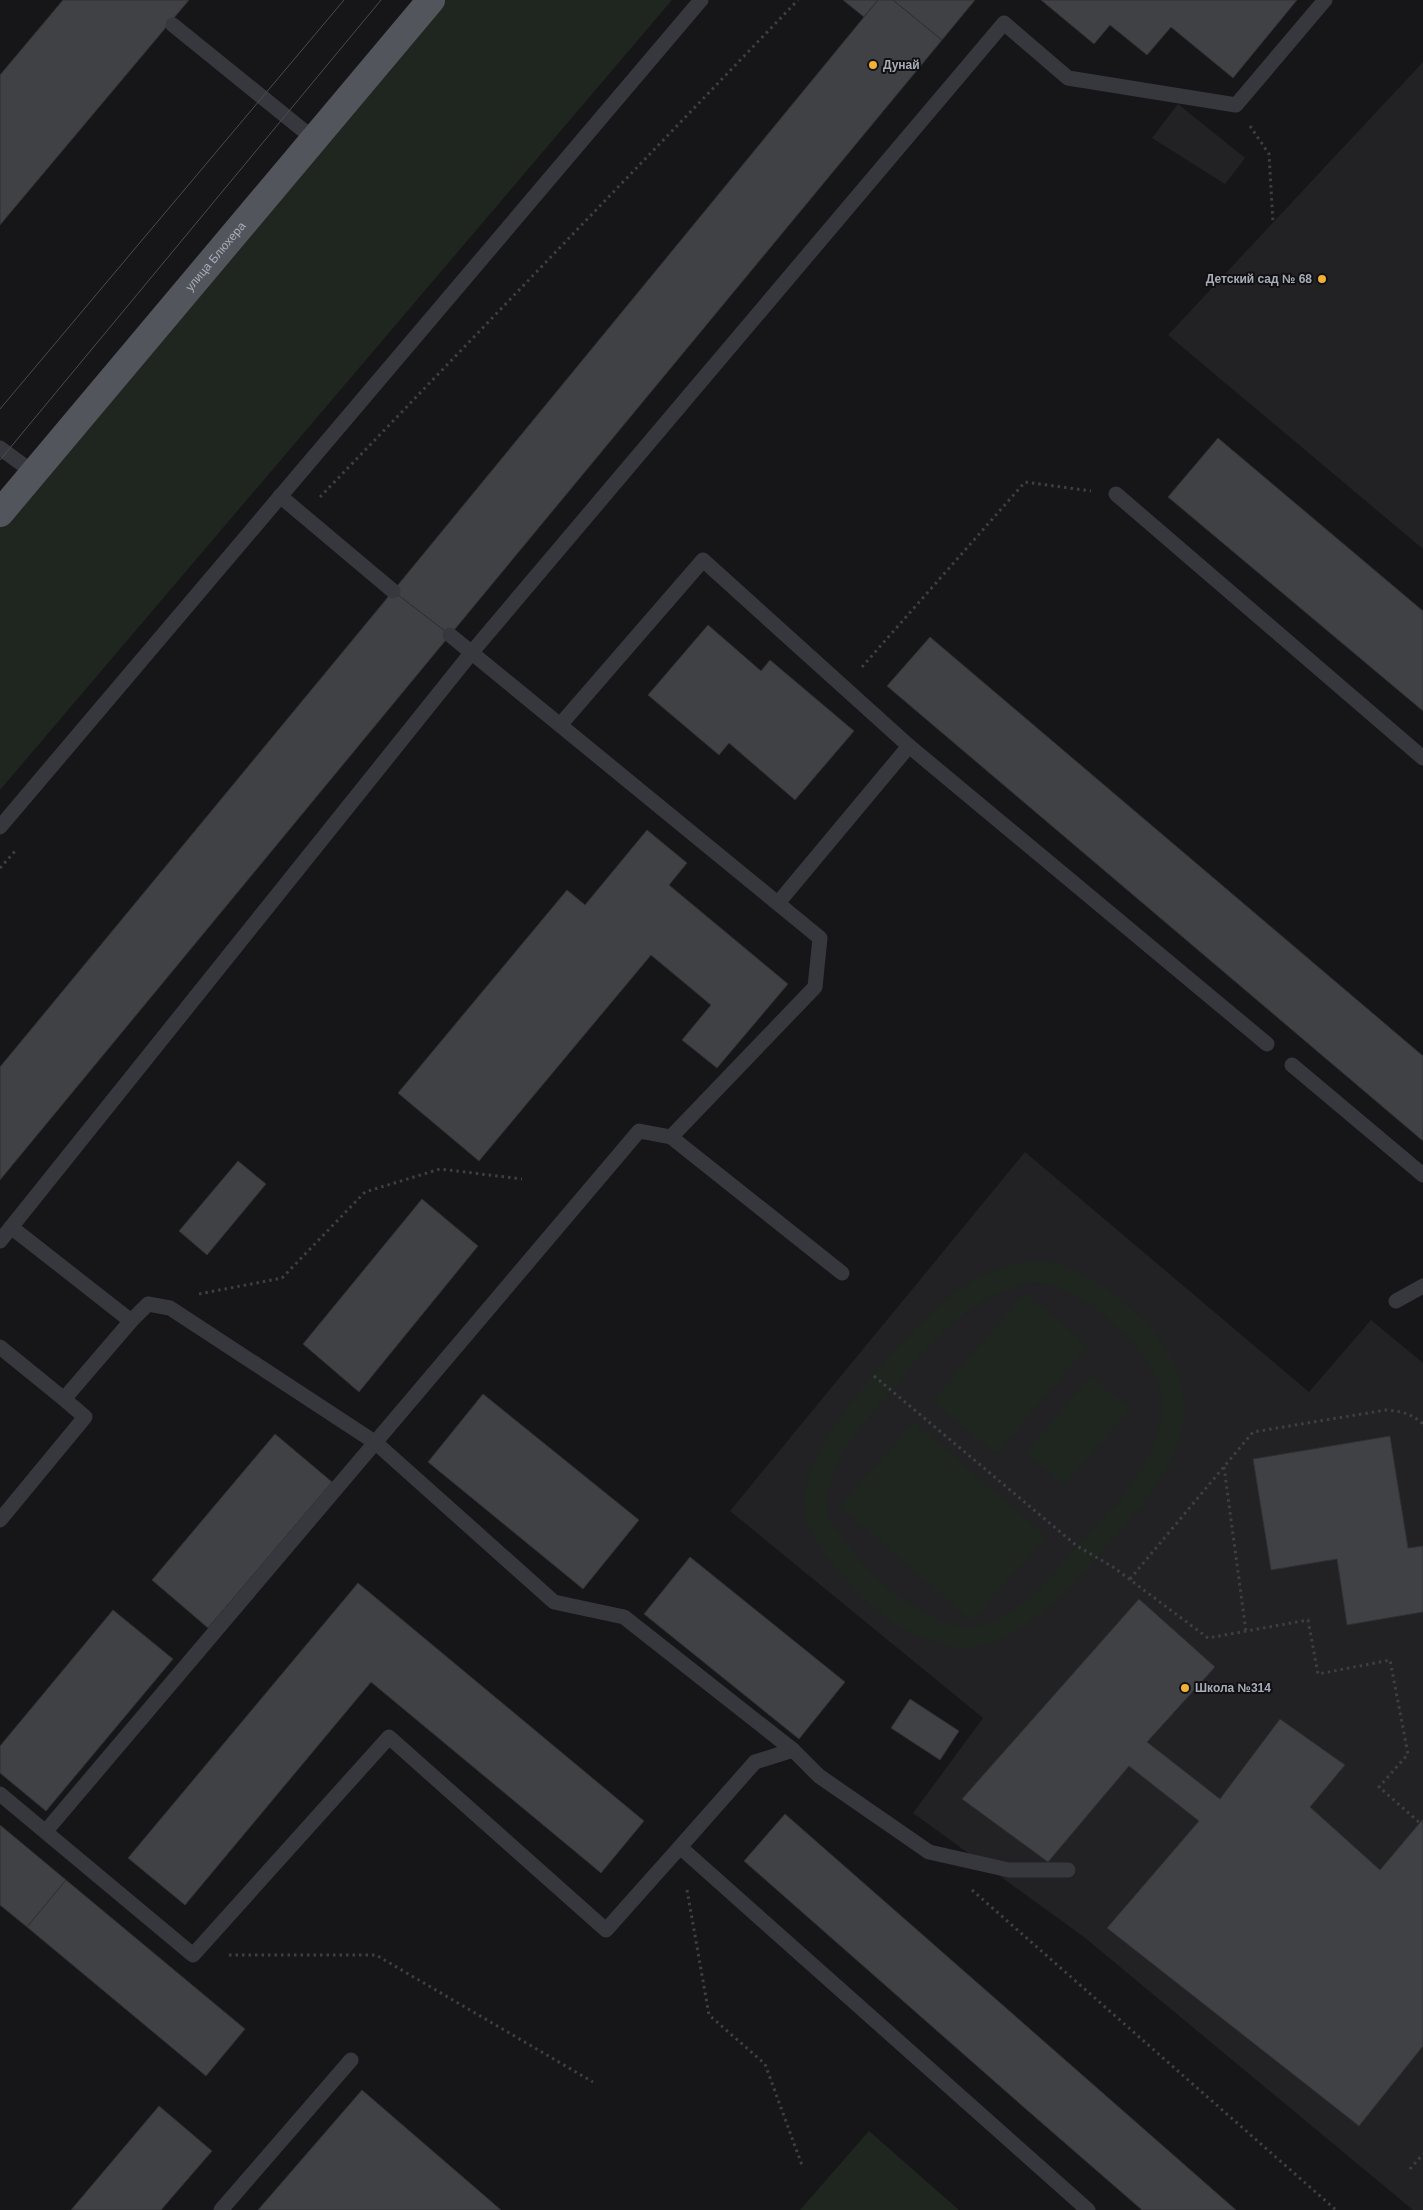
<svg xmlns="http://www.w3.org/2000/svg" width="1423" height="2210" viewBox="0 0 1423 2210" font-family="Arial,sans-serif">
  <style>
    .built { fill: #222225 }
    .green { fill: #1e261f; fill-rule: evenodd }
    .building { fill: #404145; stroke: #303034 }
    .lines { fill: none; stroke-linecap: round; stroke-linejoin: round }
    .path { stroke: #3d3f44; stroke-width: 3; stroke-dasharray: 2.5 4; stroke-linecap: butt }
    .service { stroke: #37383d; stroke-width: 15 }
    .primary { stroke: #53555c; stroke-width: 28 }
    .tram { stroke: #4a4c52; stroke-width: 1 }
    .poi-dot { fill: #f2b134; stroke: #111113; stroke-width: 2 }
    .labels { text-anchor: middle; stroke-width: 4; stroke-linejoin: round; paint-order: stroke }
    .poi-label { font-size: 12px; font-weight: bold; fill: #a8adb8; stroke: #111113; text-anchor: start }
    .street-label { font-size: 12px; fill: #a8adb8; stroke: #111113 }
  </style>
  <rect width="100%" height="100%" fill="#161618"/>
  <g class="built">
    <polygon points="1423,62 1423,549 1168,335"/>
    <polygon points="1178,104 1245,158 1225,184 1152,138"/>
    <polygon points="1025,1152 1309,1392 1371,1320 1423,1363 1423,2210 1413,2210 1084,1937 913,1813 983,1718 730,1511"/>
  </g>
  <g class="green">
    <polygon points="431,0 672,0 0,790 0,513"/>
    <path d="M1041,1260C1050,1262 1061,1264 1069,1268C1126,1292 1196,1357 1183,1425C1173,1475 1135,1513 1103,1550C1069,1588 1016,1651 959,1648C952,1648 944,1644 937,1642C892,1631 862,1599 833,1564C818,1547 804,1526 804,1503C803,1443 910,1327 956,1292C981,1273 1011,1262 1041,1260ZM1028,1282C1064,1285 1090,1302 1116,1326C1138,1345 1161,1373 1162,1402C1163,1428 1149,1457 1136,1478C1123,1499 1103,1518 1086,1536C1057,1568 1023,1616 979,1626C963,1629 949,1624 935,1618C896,1599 868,1574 844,1539C838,1531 828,1519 827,1508C825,1488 837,1464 847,1446C858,1428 875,1411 888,1395C910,1369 930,1341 957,1320C979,1302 1001,1290 1028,1282Z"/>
    <polygon points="1025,1293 1088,1346 996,1454 932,1401"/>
    <polygon points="1091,1376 1130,1409 1064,1485 1026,1452"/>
    <polygon points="914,1422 1046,1536 972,1621 840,1506"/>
    <polygon points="869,2131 959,2210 800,2210"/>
  </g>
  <g class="building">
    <polygon points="63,0 189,0 0,225 0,75"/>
    <polygon points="843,0 878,0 864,17"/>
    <polygon points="878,0 893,0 942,40 450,635 393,591"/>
    <polygon points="893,0 975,0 942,40"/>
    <polygon points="1041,0 1297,0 1233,78 1171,27 1147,55 1110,25 1094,44"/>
    <polygon points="1218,438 1423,611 1423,711 1168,497"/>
    <polygon points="393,591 450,635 0,1180 0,1067"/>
    <polygon points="708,625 761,671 770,660 854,731 795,800 729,743 719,755 648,695"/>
    <polygon points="930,637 1423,1056 1423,1141 887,686"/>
    <polygon points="647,830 687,863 669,885 788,984 717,1068 682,1040 711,1005 651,955 479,1161 398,1093 567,890 585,905"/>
    <polygon points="238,1161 266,1184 207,1255 179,1231"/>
    <polygon points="422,1199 478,1246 359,1392 303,1344"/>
    <polygon points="483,1394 639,1520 583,1589 428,1462"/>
    <polygon points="275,1434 332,1482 208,1628 152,1580"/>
    <polygon points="1390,1436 1408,1548 1423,1546 1423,1612 1347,1625 1337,1559 1271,1570 1253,1459"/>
    <polygon points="690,1557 845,1682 799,1739 644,1614"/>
    <polygon points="358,1583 644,1821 601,1873 371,1682 185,1905 128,1858"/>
    <polygon points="1139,1599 1215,1667 1147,1742 1220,1799 1280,1719 1345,1765 1310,1807 1380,1870 1423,1819 1423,2046 1359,2126 1107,1928 1199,1821 1129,1766 1048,1862 962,1799"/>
    <polygon points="113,1610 173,1659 46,1811 0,1773 0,1746"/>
    <polygon points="910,1699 959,1731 940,1760 891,1728"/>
    <polygon points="785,1814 1236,2210 1142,2210 1027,2110 744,1861"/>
    <polygon points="0,1825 66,1880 27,1927 0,1905"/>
    <polygon points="66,1880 245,2029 206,2076 27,1927"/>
    <polygon points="362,2090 501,2210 258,2210"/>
    <polygon points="159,2106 212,2151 161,2210 71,2210"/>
  </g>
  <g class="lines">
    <g class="path">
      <polyline points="1250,126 1269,154 1273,223"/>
      <polyline points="320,497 798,0"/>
      <polyline points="862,667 1025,482 1091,491"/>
      <polyline points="0,868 16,850"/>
      <polyline points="199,1294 282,1278 365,1192 440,1169 522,1179"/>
      <polyline points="874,1376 1077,1546 1113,1567 1208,1638 1308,1620 1318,1674 1390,1660 1408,1754 1379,1787 1420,1823"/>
      <polyline points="1224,1467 1246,1632"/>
      <path d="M1130,1579L1253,1432L1386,1410C1401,1411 1412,1414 1423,1424"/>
      <polyline points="687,1890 709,2015 765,2064 803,2168"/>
      <polyline points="972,1890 1336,2210"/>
      <polyline points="229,1955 376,1955 593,2082"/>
      <polyline points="1410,2169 1423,2154"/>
    </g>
    <g class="service">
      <polyline points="173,25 314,139"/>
      <polyline points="0,448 34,473"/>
      <polyline points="1116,494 1423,758"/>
      <polyline points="280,496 393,591"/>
      <polyline points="450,635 820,938 815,987 671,1137 842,1273"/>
      <polyline points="560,725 703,560 909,746"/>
      <polyline points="0,827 701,0"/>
      <polyline points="778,903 909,746 1267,1044"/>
      <polyline points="1292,1065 1423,1175"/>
      <polyline points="11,1227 131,1321 148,1304 170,1308 376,1443 554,1602 624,1617 793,1750 819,1776 929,1852 1009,1870 1068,1870"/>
      <polyline points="0,1241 472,652 1004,23 1068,78 1236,105 1325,0"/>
      <polyline points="1396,1301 1423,1286"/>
      <polyline points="0,1347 64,1399"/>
      <polyline points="0,1520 85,1417 64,1399 131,1321"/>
      <polyline points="0,1794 193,1955 389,1737 606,1930 680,1847 1088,2210"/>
      <polyline points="46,1831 639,1131 671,1137"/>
      <polyline points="680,1847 755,1762 793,1750"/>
      <polyline points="221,2210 351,2060"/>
    </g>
    <path class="primary" id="s1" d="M0,513L431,0"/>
    <g class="tram">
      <polyline points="0,409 344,0"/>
      <polyline points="0,460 381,0"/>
    </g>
  </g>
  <g class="poi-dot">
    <circle cx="873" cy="65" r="5"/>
    <circle cx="1322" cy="279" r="5"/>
    <circle cx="1185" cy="1688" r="5"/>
  </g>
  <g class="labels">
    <g class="poi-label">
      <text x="883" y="69">Дунай</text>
      <text x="1312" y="283" text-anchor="end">Детский сад № 68</text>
      <text x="1195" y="1692">Школа №314</text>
    </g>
    <g class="street-label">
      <text dy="4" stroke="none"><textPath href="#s1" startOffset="335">улица Блюхера</textPath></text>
    </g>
  </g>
</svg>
